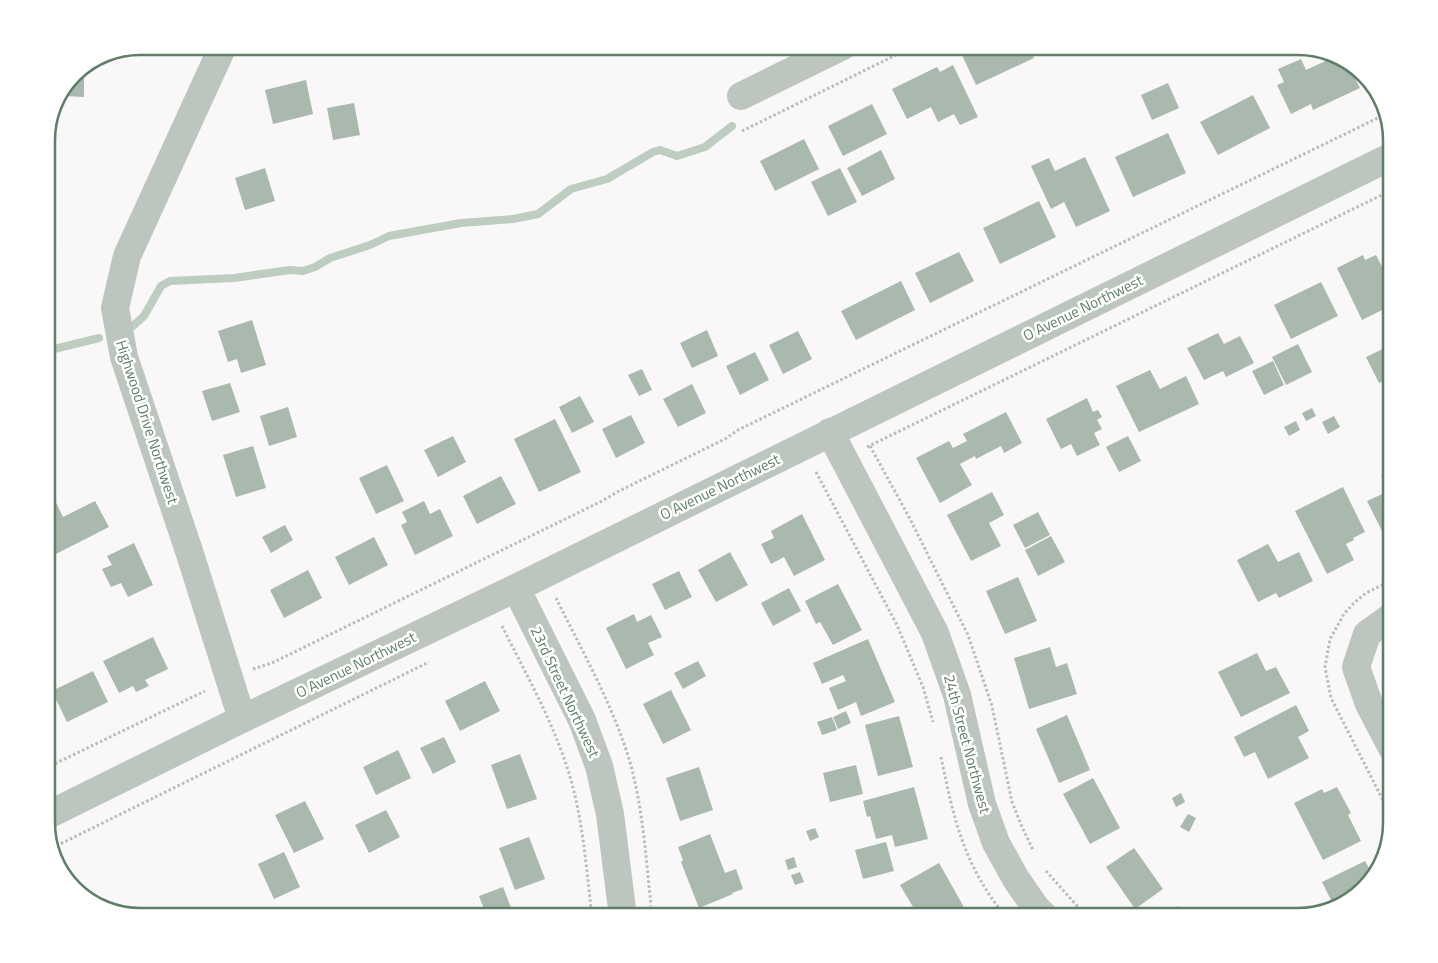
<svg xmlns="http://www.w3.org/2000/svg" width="1438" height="963" viewBox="0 0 1438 963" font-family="'Titillium Web',sans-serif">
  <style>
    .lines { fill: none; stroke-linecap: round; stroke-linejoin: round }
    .stream { stroke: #bdcdbf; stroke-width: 8 }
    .building { fill: #aab9ad }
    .path { stroke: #b5beb7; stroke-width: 3; stroke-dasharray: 2.5 2.5; stroke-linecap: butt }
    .minor { stroke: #bcc6bf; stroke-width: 28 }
    .labels { text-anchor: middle; stroke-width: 5; stroke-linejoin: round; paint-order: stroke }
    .street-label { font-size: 15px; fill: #5f7d67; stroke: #fff }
    .rim { fill: none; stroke: #5f7d67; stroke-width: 2.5 }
  </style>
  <rect width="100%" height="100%" fill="#faf7f8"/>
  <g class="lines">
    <g class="stream">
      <polyline points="133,326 144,316 161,286 170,281 234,278 290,270 303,271 315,267 330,258 370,245 389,236 461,223 513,219 538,214 571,189 607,179 653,152 660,150 677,156 705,147 732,126"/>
      <polyline points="46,351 99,338"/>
    </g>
  </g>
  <g class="building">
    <polygon points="375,46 395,46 394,52"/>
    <polygon points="980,46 1028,46 1034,58 976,85 962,55"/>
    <polygon points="1334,57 1347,61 1360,88 1313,110 1311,104 1291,114 1277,85 1284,82 1278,69 1301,59 1306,70"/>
    <polygon points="953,65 978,117 960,125 954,114 938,122 931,107 907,119 892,89 937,67 940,72"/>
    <polygon points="84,67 84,97 64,96 74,74"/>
    <polygon points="306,80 313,114 273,124 265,90"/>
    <polygon points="1168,83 1179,108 1152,120 1141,95"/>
    <polygon points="1253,95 1270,128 1218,155 1200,122"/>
    <polygon points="354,103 360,135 333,140 327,108"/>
    <polygon points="872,104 887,134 843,156 828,126"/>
    <polygon points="1168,133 1186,173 1133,197 1115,157"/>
    <polygon points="804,139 819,169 775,191 760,161"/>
    <polygon points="881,150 895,179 862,196 847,168"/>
    <polygon points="1085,157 1110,211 1076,227 1064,202 1051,209 1031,166 1049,158 1055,171"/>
    <polygon points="265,168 275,201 245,210 235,178"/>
    <polygon points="840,168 857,202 828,216 811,182"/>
    <polygon points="1039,201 1056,237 1000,264 983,228"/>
    <polygon points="1392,239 1392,265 1382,244"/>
    <polygon points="959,252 974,281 930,303 915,273"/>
    <polygon points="1363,255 1365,260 1376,255 1392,286 1392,305 1362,320 1337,268"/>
    <polygon points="901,281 915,310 856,340 841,311"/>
    <polygon points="1321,282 1338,316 1291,339 1274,305"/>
    <polygon points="252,320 266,365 241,373 237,359 228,362 218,331"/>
    <polygon points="707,330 718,356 692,368 680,343"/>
    <polygon points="798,331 812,359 783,374 769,345"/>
    <polygon points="1218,333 1224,344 1240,336 1254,363 1226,377 1223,371 1204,380 1187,348"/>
    <polygon points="1298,344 1312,372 1286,385 1272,357"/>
    <polygon points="1391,345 1392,377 1379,383 1366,357"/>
    <polygon points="755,352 769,380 740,395 726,366"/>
    <polygon points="1273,361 1284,385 1264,395 1252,371"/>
    <polygon points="642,369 652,390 639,396 628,375"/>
    <polygon points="1150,370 1160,389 1186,376 1199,404 1139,432 1116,386"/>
    <polygon points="230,383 240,412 212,421 202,391"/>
    <polygon points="692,384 706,413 678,427 663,399"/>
    <polygon points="580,396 594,422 572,433 559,407"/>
    <polygon points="1087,398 1093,412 1098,410 1102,417 1097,420 1102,429 1094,433 1100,445 1077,456 1071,444 1061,449 1046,419"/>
    <polygon points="288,407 297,437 269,446 260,416"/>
    <polygon points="1312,408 1316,416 1306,421 1302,413"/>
    <polygon points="1006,412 1022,443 1004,453 1001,446 976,459 975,456 960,464 972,485 940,503 916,458 949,441 953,448 967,441 963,434"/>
    <polygon points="631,415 645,443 616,458 602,429"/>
    <polygon points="1334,416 1340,427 1328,434 1322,422"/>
    <polygon points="555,419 581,472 539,492 514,439"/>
    <polygon points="1296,421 1300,430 1289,436 1284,427"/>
    <polygon points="453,436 466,462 438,477 424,450"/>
    <polygon points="1128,436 1141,461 1119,472 1106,447"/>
    <polygon points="253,446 266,488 236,497 223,455"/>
    <polygon points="387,465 404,501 376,514 359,478"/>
    <polygon points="1392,469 1392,531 1384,535 1367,501 1389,491 1381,475"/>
    <polygon points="501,476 516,504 477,524 463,496"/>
    <polygon points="1343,487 1365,532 1353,538 1354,540 1346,544 1354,560 1327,574 1295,511"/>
    <polygon points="50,490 63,517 95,501 109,527 46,559 46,492"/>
    <polygon points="992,492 1004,515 989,523 1001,546 971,561 947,515"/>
    <polygon points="424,501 430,514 440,509 453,536 415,555 401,525 407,522 402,512"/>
    <polygon points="1038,512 1050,535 1025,548 1013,525"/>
    <polygon points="802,514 825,560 794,576 784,557 771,564 761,544 774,538 771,531"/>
    <polygon points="285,525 293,540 271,553 262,537"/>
    <polygon points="1051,536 1065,562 1038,576 1025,550"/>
    <polygon points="374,537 388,565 349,585 335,557"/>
    <polygon points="134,543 153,585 128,597 121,583 111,587 102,569 112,565 107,556"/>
    <polygon points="1268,544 1278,562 1299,552 1313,581 1279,598 1276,593 1258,602 1237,560"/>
    <polygon points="730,552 748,585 716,602 698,570"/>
    <polygon points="308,570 322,598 284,618 270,590"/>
    <polygon points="679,571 692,597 665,610 652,584"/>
    <polygon points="1018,577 1037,621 1005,634 986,591"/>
    <polygon points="838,584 862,630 833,645 820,622 816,624 805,601"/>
    <polygon points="789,588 801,611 773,626 761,603"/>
    <polygon points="634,614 637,622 651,615 662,637 648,643 654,655 626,669 606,628"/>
    <polygon points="153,637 168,669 145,680 149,686 136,692 133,686 119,693 103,661"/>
    <polygon points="868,639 895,702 861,716 856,702 838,710 829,688 846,681 843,675 822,684 813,663"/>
    <polygon points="1050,647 1056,667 1067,663 1077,694 1029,709 1014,658"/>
    <polygon points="1257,653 1266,671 1276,667 1290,693 1241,717 1218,672"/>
    <polygon points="698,661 706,676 683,689 674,673"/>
    <polygon points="93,671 108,702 67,722 52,691"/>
    <polygon points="485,681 500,711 460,731 445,701"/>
    <polygon points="671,690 691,730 663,744 643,704"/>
    <polygon points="1296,705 1309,731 1298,737 1309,758 1268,779 1255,752 1244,757 1234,737"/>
    <polygon points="846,711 851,723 838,729 833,717"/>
    <polygon points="1067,715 1090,770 1059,783 1036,729"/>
    <polygon points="899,716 913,767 878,776 865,725"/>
    <polygon points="832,717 837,730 822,735 817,722"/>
    <polygon points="444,737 456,762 433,774 420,748"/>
    <polygon points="398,750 411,778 376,795 363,767"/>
    <polygon points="520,754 537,799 507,809 491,765"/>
    <polygon points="856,765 863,794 830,802 823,773"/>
    <polygon points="699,767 713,810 680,821 666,778"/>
    <polygon points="1093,778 1120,828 1090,844 1063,794"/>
    <polygon points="914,787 928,839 895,847 892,835 876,839 870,816 867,817 863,801"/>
    <polygon points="1337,787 1351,813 1348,815 1361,841 1323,860 1294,803 1322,789 1324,793"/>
    <polygon points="1181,793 1185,802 1176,807 1172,798"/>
    <polygon points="305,801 324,839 294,853 275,815"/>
    <polygon points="386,810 400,837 369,853 355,825"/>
    <polygon points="1188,814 1196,818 1189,832 1180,827"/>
    <polygon points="815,828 819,837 810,841 806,831"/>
    <polygon points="710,834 725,873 736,869 743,889 732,893 733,894 699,908 681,862 683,860 678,847"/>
    <polygon points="529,837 545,879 515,890 499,848"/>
    <polygon points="886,842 894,871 863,879 855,850"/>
    <polygon points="1134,848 1163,889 1135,909 1106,867"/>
    <polygon points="284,852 300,887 274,899 258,864"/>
    <polygon points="794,857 797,867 788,870 785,860"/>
    <polygon points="1365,861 1374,877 1340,907 1335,908 1322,882"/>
    <polygon points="939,863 965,909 950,917 929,917 926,912 922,915 919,910 916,912 900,885"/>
    <polygon points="800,872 804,882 795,885 791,875"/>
    <polygon points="503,887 512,910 494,917 487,917 479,896"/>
    <polygon points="1178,906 1185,917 1162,917"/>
  </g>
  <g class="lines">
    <g class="path">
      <polyline points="742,131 914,46"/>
      <polyline points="870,446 909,517 968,635 992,706 1012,802 1022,827 1033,850"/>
      <polyline points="867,447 1392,190"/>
      <polyline points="816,472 897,625 923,687 933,722"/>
      <polyline points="1392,580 1366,593 1354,603 1344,614 1330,639 1325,667 1331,698 1392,818"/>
      <path d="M556,598C582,651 613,705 630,762C643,809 646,858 651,906"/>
      <path d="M502,626C525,672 551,718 567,767C583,816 586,866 592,917"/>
      <polyline points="253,669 272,663 602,501 619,491 725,439 738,430 1386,114"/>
      <path d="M941,757C954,820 964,866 1006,917"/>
      <polyline points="46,768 205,691"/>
      <polyline points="52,848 429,662"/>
      <polyline points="1046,871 1087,917"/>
    </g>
    <g class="minor">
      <polyline points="223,46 127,256 115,308 124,357 190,554 242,719"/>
      <polyline points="741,96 843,46"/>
      <polyline points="830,432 935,633 957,695 982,804 996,843 1016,879 1036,908 1045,917"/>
      <polyline points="516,588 582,720 599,766 610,814 623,917"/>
      <polyline points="1392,616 1367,634 1356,667 1369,704 1392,748"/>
      <polyline points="46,816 242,719 516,588 1392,156"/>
    </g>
  </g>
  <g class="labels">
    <g class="street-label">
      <text transform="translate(1083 308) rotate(-26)" y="5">O Avenue Northwest</text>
      <text transform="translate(147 422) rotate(72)" y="5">Highwood Drive Northwest</text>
      <text transform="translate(720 487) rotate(-26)" y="5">O Avenue Northwest</text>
      <text transform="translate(356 665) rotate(-26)" y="5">O Avenue Northwest</text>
      <text transform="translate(565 692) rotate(65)" y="5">23rd Street Northwest</text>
      <text transform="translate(967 744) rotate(75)" y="5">24th Street Northwest</text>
    </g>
  </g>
  <path d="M0 0H1438V963H0ZM140 55H1298A85 85 0 0 1 1383 140V823A85 85 0 0 1 1298 908H140A85 85 0 0 1 55 823V140A85 85 0 0 1 140 55Z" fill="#fff" fill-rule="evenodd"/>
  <path class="rim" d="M140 55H1298A85 85 0 0 1 1383 140V823A85 85 0 0 1 1298 908H140A85 85 0 0 1 55 823V140A85 85 0 0 1 140 55Z"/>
</svg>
